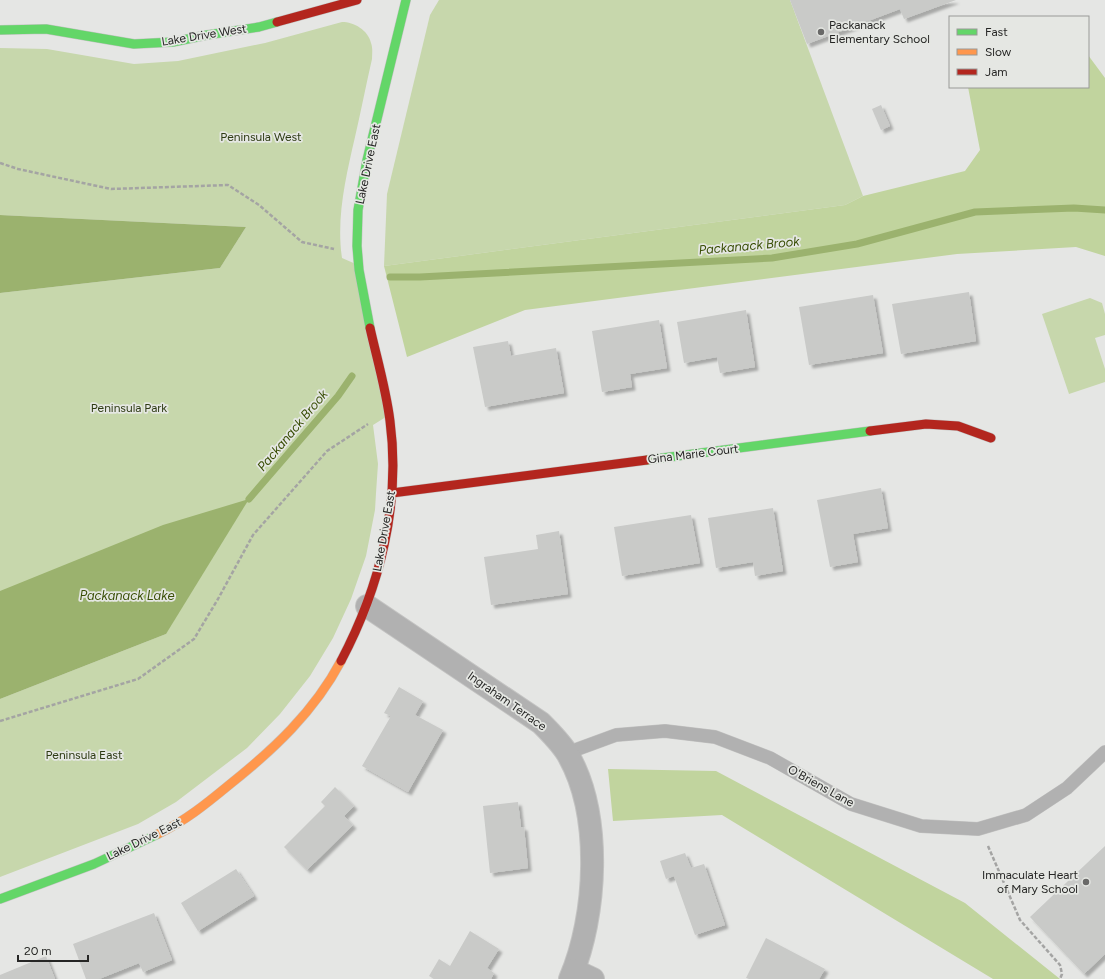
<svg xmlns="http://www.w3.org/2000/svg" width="1105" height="979" viewBox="0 0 1105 979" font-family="Figtree,sans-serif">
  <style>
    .green { fill: #c7d7ac }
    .forest { fill: #c1d49e }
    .water { fill: #9bb26e }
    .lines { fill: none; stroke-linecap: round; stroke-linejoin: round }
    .stream { stroke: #9bb26e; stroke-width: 7 }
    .building { fill: #c9cac8; filter: url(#shadow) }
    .lane-casing { stroke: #c3c3c2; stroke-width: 14 }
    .street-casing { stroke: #c3c3c2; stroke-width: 24 }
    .fast-casing { stroke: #c3c3c2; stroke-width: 10 }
    .slow-casing { stroke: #c3c3c2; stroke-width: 10 }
    .jam-casing { stroke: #c3c3c2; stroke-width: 10 }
    .path { stroke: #a4a4a3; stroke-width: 2.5; stroke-dasharray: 4 2; stroke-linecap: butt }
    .lane { stroke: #b1b1b1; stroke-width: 13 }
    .street { stroke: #b1b1b1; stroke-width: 22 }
    .fast { stroke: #63d668; stroke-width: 9 }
    .slow { stroke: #ff974d; stroke-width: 9 }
    .jam { stroke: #b3261e; stroke-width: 9 }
    .poi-dot { fill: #696968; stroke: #e5e7e3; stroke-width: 1.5 }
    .labels { text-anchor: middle; stroke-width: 3.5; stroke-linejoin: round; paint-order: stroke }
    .poi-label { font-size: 12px; fill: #262625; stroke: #e5e7e3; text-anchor: start }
    .street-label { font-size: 12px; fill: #262625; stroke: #e5e7e3 }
    .park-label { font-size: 12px; fill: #2e3b14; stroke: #e5e7e3 }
    .water-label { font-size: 13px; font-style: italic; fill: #394e05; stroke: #e5e7e3 }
  </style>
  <defs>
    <filter id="shadow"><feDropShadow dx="3.5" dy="3.5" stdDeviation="1" flood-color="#0004"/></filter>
  </defs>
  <rect width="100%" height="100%" fill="#e5e6e4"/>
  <g class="green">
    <polygon points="439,0 790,0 863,196 845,205 384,266 387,194 430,15"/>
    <path d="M342,22C354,22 368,30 371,43C373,48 372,54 372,59C366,85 361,111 355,137C346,176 336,218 342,258L358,265L389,415L373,425L378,464L376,493L375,510L366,556L351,599L333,638L310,676L280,714L247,748L176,802L138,824L0,877V699L166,634L0,598V293L220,268L246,227L0,215V48L47,49L134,64L178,61L265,43Z"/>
    <polygon points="1090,298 1102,303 1105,314 1105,335 1095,338 1105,369 1105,382 1069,394 1042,314"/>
  </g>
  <g class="forest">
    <polygon points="1088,55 1105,78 1105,256 1076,247 957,254 525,310 407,357 384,266 845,205 863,196 965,171 980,150 968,87 1088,87"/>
    <polygon points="608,769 716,771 965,903 1060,979 993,979 722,815 613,821"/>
  </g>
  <g class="water">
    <polygon points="0,215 246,227 220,268 0,293"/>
    <polygon points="249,499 166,634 0,699 0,591 163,525"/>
  </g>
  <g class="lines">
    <g class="stream">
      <polyline points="390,277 420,277 772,258 857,244 975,212 1074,208 1105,210"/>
      <polyline points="249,499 338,396 352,376"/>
    </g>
  </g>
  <g class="building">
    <polygon points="790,0 956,0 904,19 900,9 807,44"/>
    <polygon points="881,105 890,126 881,130 872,109"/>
    <polygon points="969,292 976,341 901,354 892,304"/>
    <polygon points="873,295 883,353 809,365 799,307"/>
    <polygon points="746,310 755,367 720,373 717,357 684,363 677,322"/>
    <polygon points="659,320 667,368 630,374 632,387 602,392 592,331"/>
    <polygon points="508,341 511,356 556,348 564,393 485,407 473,347"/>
    <polygon points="881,488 888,528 853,534 858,562 830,567 817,500"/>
    <polygon points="773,508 783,571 755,576 753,562 716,568 708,518"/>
    <polygon points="691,515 700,563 622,576 614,527"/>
    <polygon points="559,531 568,594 491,605 484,557 538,549 536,535"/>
    <polygon points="399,687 423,701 415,715 443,730 408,792 362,766 391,716 384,713"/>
    <polygon points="335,787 354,806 344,816 353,825 307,870 284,847 325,806 321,802"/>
    <polygon points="518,802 521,827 524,827 528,868 490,873 483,806"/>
    <polygon points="1105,846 1105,954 1084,974 1030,917"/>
    <polygon points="685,853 691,868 704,864 725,925 695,935 674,876 666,879 660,861"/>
    <polygon points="236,869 254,896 198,931 181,903"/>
    <polygon points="154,913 172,960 143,972 139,963 99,979 86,979 73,944"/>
    <polygon points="470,931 499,949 487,968 494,973 491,979 434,979 429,976 439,959 450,966"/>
    <polygon points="766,938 825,969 819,979 749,979 746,978"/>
    <polygon points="46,956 55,979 0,979 0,975"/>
  </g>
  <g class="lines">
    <g class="lane-casing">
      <polyline id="lane" points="567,753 616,735 665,731 715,737 770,758 851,804 921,826 978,829 1026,815 1067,788 1105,752"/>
    </g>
    <g class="street-casing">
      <g id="street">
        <path d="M367,606L541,723C550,732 560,742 567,753C603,814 597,916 570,979"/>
        <polyline points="574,970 593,979"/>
      </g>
    </g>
    <g class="fast-casing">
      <g id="fast">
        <polyline points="0,30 46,29 134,44 173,42 207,35 259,27 277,22"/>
        <polyline points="370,328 359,270 357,246 358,210 367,160 406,0"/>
        <polyline points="647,460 870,431"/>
        <polyline points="0,899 94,864 158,834"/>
      </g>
    </g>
    <g class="slow-casing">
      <path id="slow" d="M158,834C185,821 206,804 229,785C273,750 314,712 341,661"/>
    </g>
    <g class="jam-casing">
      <g id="jam">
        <polyline points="277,22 357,0"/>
        <polyline points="870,431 926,424 958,426 991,438"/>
        <polyline points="392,493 647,460"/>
        <path d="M341,661C380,587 401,504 390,421C386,389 377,359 370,328"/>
      </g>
    </g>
    <g class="path">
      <polyline points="0,163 18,169 111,189 228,185 259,205 302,242 334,249"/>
      <polyline points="0,721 138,679 194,639 218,599 253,535 327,451 368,424"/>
      <polyline points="988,846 1020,920 1060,965 1062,974 1060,979"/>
    </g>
    <use href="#lane" class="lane"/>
    <use href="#street" class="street"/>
    <use href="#fast" class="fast"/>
    <use href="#slow" class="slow"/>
    <use href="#jam" class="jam"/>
  </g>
  <g class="poi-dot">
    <circle cx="821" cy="32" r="4"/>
    <circle cx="1086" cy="882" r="4"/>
  </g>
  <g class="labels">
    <g class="poi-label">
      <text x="829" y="29">Packanack<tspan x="829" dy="14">Elementary School</tspan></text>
      <text x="1078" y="879" text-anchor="end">Immaculate Heart<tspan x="1078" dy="14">of Mary School</tspan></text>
    </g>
    <g class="street-label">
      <text transform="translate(204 35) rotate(-9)" y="4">Lake Drive West</text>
      <text transform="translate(368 164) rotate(-78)" y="4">Lake Drive East</text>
      <text transform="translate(693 454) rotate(-7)" y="4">Gina Marie Court</text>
      <text transform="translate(384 531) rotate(-80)" y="4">Lake Drive East</text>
      <text transform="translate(507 701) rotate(35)" y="4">Ingraham Terrace</text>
      <text transform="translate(821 786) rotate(29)" y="4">O'Briens Lane</text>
      <text transform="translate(144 839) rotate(-26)" y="4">Lake Drive East</text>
    </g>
    <g class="park-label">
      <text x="261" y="141">Peninsula West</text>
      <text x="129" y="412">Peninsula Park</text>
      <text x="84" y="759">Peninsula East</text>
    </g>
    <g class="water-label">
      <text transform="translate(749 245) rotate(-5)" y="5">Packanack Brook</text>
      <text transform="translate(292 430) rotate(-50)" y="5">Packanack Brook</text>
      <text x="127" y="600">Packanack Lake</text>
    </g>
  </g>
  <rect x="949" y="16" width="140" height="72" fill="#e5e7e3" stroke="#999a97"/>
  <rect x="957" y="29" width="20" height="6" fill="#63d668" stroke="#999a97"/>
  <text x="985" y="36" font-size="12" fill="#262625">Fast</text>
  <rect x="957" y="49" width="20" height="6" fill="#ff974d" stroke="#999a97"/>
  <text x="985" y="56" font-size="12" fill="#262625">Slow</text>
  <rect x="957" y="69" width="20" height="6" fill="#b3261e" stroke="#999a97"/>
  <text x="985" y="76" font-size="12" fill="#262625">Jam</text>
  <path d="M18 955v6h70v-6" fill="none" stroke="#262625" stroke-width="2"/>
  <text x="24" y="955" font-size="12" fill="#262625" stroke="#e5e7e3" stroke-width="3" paint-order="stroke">20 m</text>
</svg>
